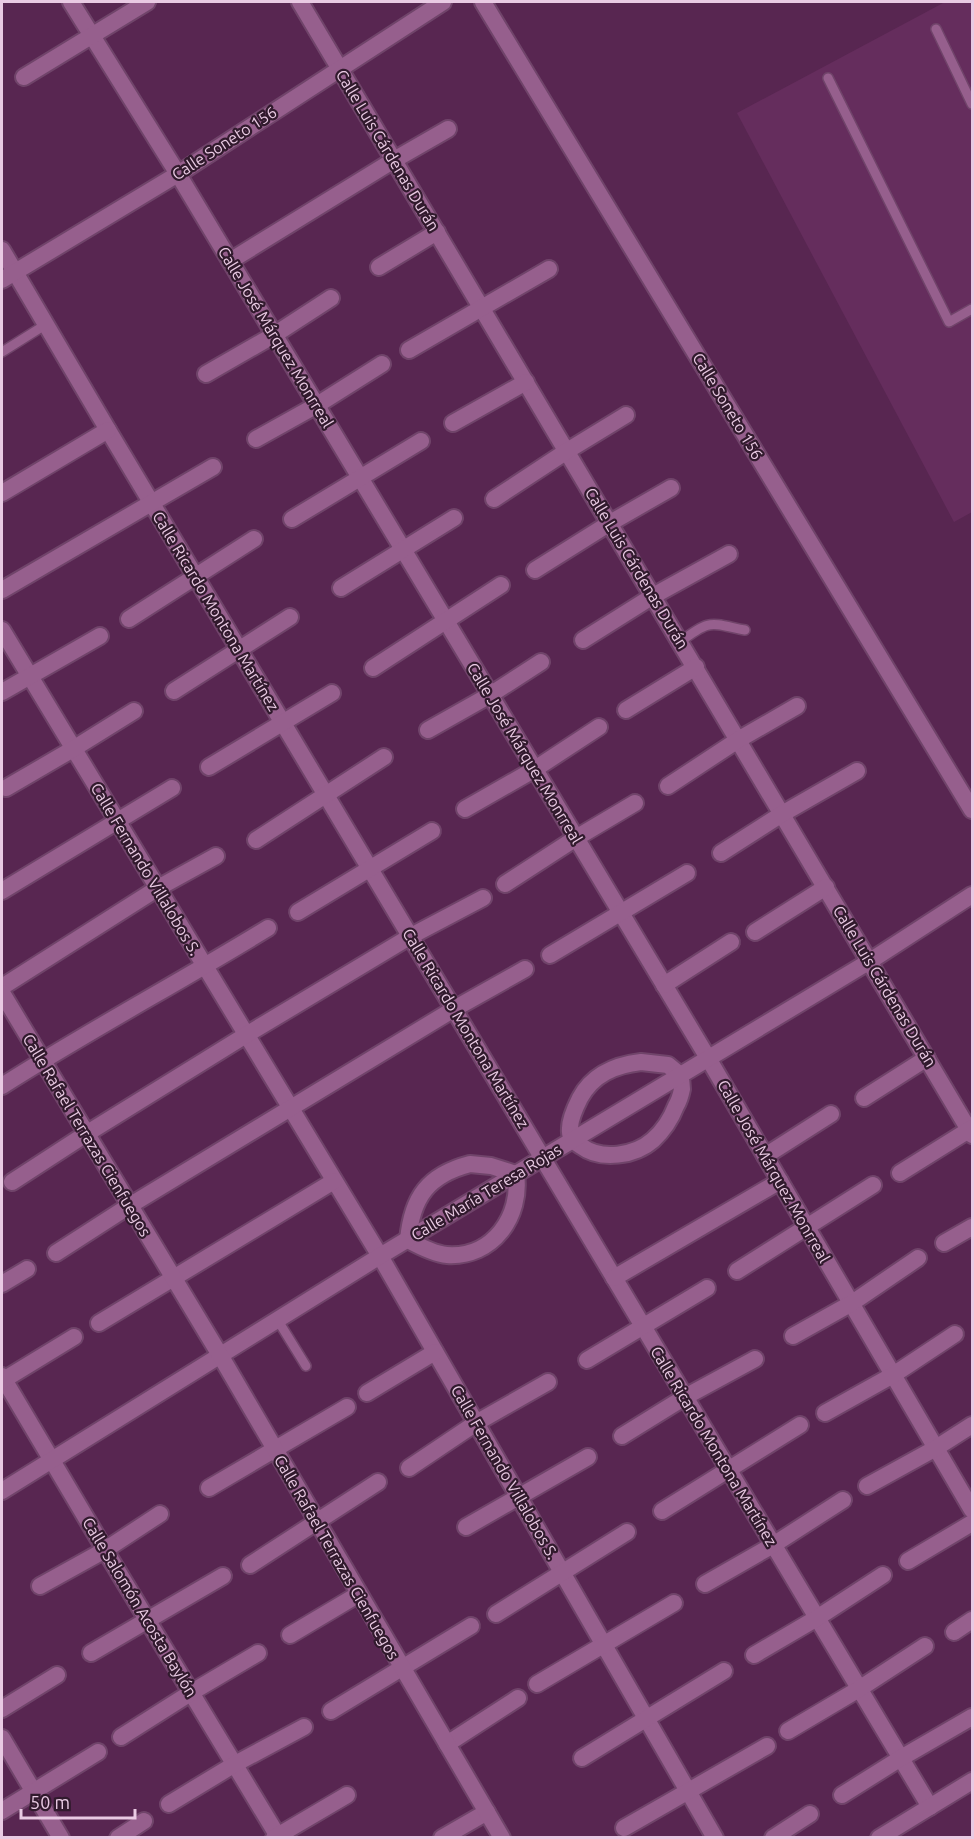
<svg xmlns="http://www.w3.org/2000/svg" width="974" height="1839" viewBox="0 0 974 1839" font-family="Ubuntu,sans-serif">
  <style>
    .built { fill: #652d5d }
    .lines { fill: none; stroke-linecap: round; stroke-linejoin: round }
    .service-casing { stroke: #70446a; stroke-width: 12 }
    .minor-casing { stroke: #70446a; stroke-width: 20 }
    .tertiary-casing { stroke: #70446a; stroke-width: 20 }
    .service { stroke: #965f8d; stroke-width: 9 }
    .minor { stroke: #965f8d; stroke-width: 16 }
    .tertiary { stroke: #965f8d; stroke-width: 16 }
    .labels { text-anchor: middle; stroke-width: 4.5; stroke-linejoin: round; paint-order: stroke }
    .street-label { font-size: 16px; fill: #e9cae3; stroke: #311a2d }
  </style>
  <rect width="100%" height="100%" fill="#582651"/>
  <polygon class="built" points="945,2 972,2 972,512 954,522 737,113"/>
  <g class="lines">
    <g class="service-casing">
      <g id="service">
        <polyline points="936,29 972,104"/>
        <polyline points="828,78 949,322 972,309"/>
        <polyline points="2,352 45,325"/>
        <path d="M680,642C710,619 709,623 745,630"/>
        <polyline points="277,1319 306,1366"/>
      </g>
    </g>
    <g class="minor-casing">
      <g id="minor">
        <polyline points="71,2 178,174 708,1058 972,1510"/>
        <polyline points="300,2 972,1135"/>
        <polyline points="24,77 147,2"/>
        <polyline points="2,250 108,430 930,1807"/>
        <polyline points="230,261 394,160 448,129"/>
        <polyline points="379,267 437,232"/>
        <polyline points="409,350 549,269"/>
        <polyline points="206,374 274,335 331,298"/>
        <polyline points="453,423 526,382"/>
        <polyline points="256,439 317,405 382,364"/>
        <polyline points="2,493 108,430"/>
        <polyline points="494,499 567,451 626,415"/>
        <polyline points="292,519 421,441"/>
        <polyline points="535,570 610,523 671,488"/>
        <polyline points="341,588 454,518"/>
        <polyline points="2,590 213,467"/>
        <polyline points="129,619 254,539"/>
        <polyline points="2,630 380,1256 715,1838"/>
        <polyline points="583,640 653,596 729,554"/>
        <polyline points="373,668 501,585"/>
        <polyline points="174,691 290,617"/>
        <polyline points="2,692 100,636"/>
        <polyline points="626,710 696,667"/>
        <polyline points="428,730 490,695 541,662"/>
        <polyline points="209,767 332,693"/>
        <polyline points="668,786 738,740 797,706"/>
        <polyline points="6,788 73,749 134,711"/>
        <polyline points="465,809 535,769 599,727"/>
        <polyline points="256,840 384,757"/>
        <polyline points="721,853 782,814 857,771"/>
        <polyline points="505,884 576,838 635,803"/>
        <polyline points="2,891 172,788"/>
        <polyline points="298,912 432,831"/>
        <polyline points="755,932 826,887"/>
        <polyline points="550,955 687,873"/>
        <polyline points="664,985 731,942"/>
        <polyline points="2,987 158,888 216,856"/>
        <path d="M641,1062L668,1065L680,1075C681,1079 682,1084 682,1089C681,1094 679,1101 676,1106C671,1119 664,1130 653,1140C635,1156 601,1161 581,1146C574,1142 569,1136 570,1128C570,1118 576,1106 580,1098C593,1074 615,1065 641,1062Z"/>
        <path d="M2,1086C88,1031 180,982 268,928"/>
        <polyline points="864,1098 927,1058"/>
        <polyline points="765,1156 831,1114"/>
        <path d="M470,1164L491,1166L516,1174C522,1216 493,1258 447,1255C434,1254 419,1246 408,1240C412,1197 428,1175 470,1164Z"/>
        <polyline points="900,1173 972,1128"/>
        <polyline points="12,1182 86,1134 246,1035 411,936 483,898"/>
        <polyline points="944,1243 972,1227"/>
        <polyline points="56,1253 129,1206 454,1009 525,969"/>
        <polyline points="737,1271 873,1185"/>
        <polyline points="614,1278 780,1181"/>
        <polyline points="2,1284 27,1269"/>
        <polyline points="99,1323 334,1181"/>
        <polyline points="793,1336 852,1303 918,1258"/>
        <polyline points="587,1360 707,1288"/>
        <polyline points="2,1376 105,1550 279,1838"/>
        <polyline points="2,1381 74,1337"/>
        <polyline points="367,1393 435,1352"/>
        <polyline points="825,1413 893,1375 955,1334"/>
        <polyline points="622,1436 685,1397 755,1359"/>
        <polyline points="409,1468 476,1423 548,1382"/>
        <polyline points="867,1486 936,1448 972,1425"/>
        <polyline points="209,1488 347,1407"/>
        <polyline points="2,1491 380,1256 870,961 972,895"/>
        <polyline points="662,1511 800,1425"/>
        <polyline points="466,1527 588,1457"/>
        <polyline points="908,1561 972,1523"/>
        <polyline points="250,1565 378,1482"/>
        <polyline points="705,1584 773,1545 843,1500"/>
        <polyline points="40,1586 105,1550 160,1514"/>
        <polyline points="496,1614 627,1532"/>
        <polyline points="954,1632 972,1620"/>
        <polyline points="290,1635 359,1594"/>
        <polyline points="91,1653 223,1576"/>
        <polyline points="754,1655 817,1618 883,1575"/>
        <polyline points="537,1684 674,1603"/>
        <polyline points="2,1709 57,1675"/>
        <polyline points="331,1711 471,1626"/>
        <polyline points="788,1731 859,1689 925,1646"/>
        <polyline points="121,1737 192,1692 258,1653"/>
        <polyline points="2,1738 61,1838"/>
        <polyline points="447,1744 518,1698"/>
        <polyline points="582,1758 724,1671"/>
        <polyline points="842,1795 901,1758 972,1717"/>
        <polyline points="169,1804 235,1764 304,1727"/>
        <polyline points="2,1811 98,1752"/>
        <polyline points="624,1828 767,1746"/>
        <polyline points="118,1838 144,1821"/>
        <polyline points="274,1838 347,1795"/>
        <polyline points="442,1838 487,1812"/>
        <polyline points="773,1838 810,1814"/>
        <polyline points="879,1838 972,1781"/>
      </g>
    </g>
    <g class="tertiary-casing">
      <g id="tertiary">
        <polyline points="483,2 972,810"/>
        <polyline points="2,280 178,174 443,2"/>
        <polyline points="2,993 220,1355 502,1838"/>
      </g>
    </g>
    <use href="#service" class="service"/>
    <use href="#minor" class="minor"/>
    <use href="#tertiary" class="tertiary"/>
  </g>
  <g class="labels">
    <g class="street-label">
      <text transform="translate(224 143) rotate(-33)" y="6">Calle Soneto 156</text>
      <text transform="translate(388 150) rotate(59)" y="6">Calle Luis Cárdenas Durán</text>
      <text transform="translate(276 337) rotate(59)" y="6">Calle José Márquez Monrreal</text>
      <text transform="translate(728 406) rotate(59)" y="6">Calle Soneto 156</text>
      <text transform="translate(637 568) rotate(59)" y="6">Calle Luis Cárdenas Durán</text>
      <text transform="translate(216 611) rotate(59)" y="6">Calle Ricardo Montona Martínez</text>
      <text transform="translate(525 753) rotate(59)" y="6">Calle José Márquez Monrreal</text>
      <text transform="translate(146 869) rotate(59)" y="6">Calle Fernando Villalobos S.</text>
      <text transform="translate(885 986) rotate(59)" y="6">Calle Luis Cárdenas Durán</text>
      <text transform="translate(466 1028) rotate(59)" y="6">Calle Ricardo Montona Martínez</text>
      <text transform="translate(87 1135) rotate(59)" y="6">Calle Rafael Terrazas Cienfuegos</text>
      <text transform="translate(774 1171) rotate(60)" y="6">Calle José Márquez Monrreal</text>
      <text transform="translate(486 1192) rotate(-31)" y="6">Calle María Teresa Rojas</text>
      <text transform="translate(714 1446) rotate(59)" y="6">Calle Ricardo Montona Martínez</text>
      <text transform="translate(505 1472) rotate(60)" y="6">Calle Fernando Villalobos S.</text>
      <text transform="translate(337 1557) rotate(60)" y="6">Calle Rafael Terrazas Cienfuegos</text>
      <text transform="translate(140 1607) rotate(59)" y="6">Calle Salomón Acosta Baylón</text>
    </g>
  </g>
  <rect width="974" height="1839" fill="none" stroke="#e9cae3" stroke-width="6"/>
  <path d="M21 1809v9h114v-9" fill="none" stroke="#e9cae3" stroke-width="3"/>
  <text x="30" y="1809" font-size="18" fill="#e9cae3" stroke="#311a2d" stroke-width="4.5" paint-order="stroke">50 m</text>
</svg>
